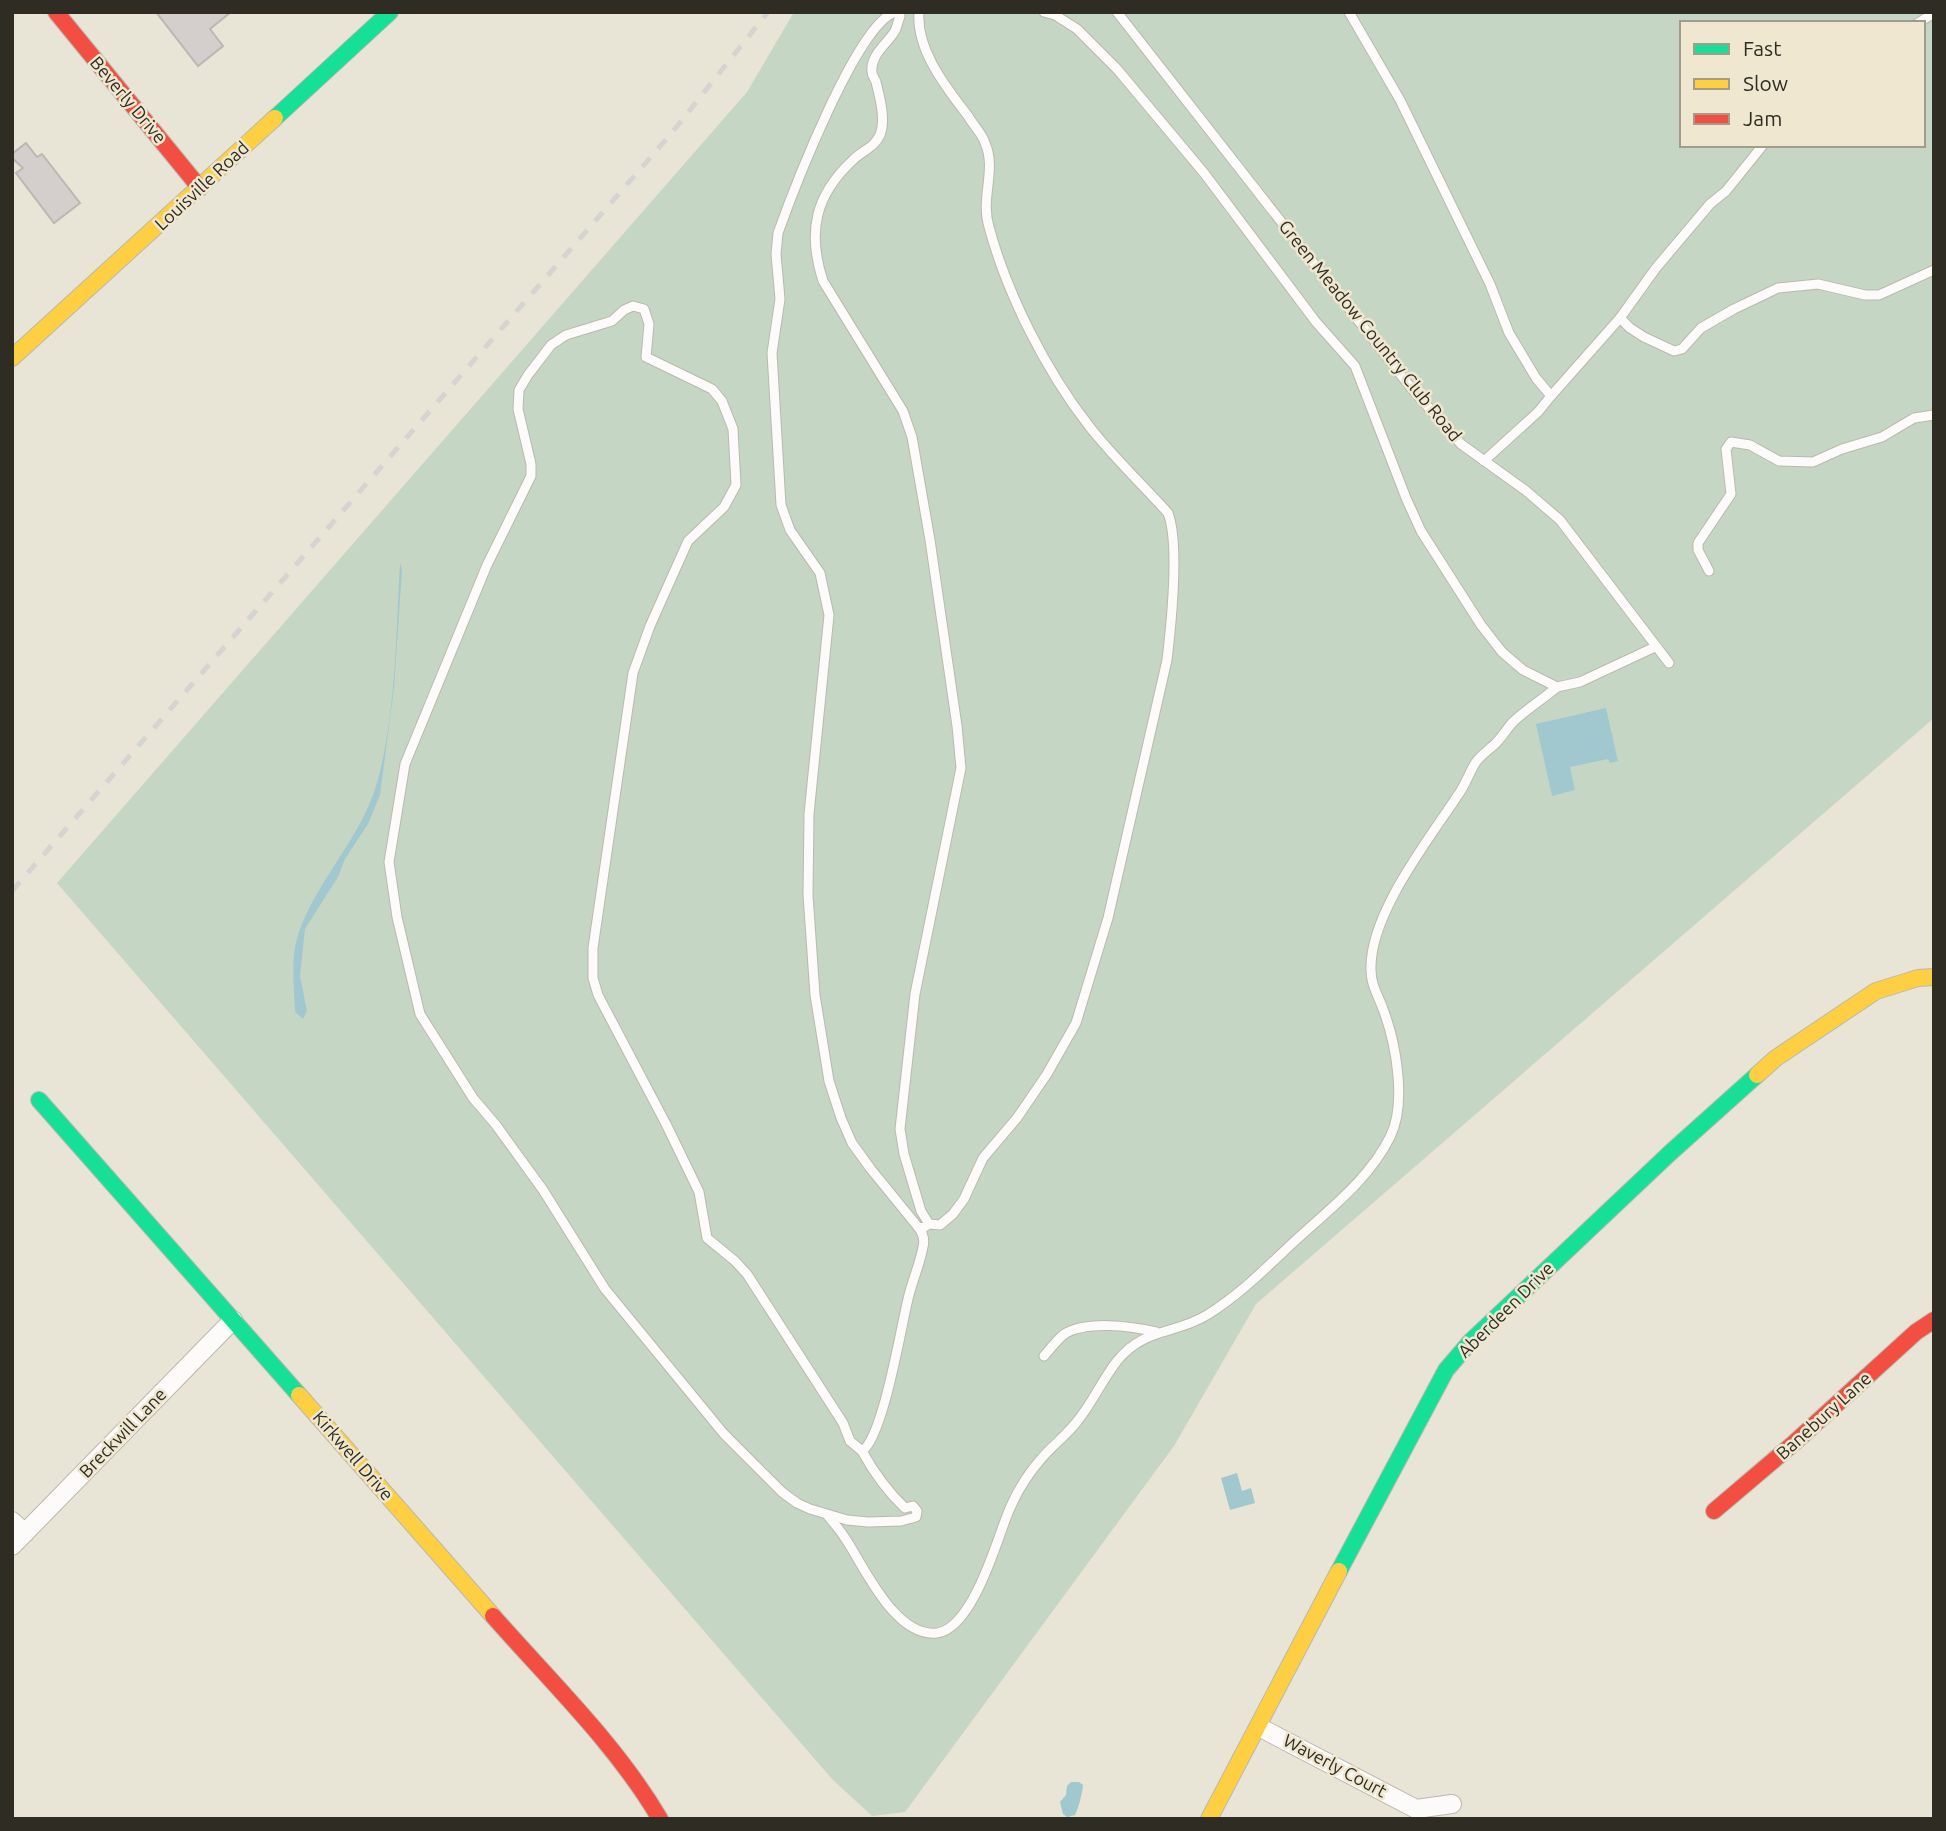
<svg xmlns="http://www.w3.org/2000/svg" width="1946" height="1831" viewBox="0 0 1946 1831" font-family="Ubuntu,sans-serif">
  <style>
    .green { fill: #c5d7c4; fill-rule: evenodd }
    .water { fill: #a1c8ce }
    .building { fill: #d4cfcc; stroke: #bdb7b4; stroke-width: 2 }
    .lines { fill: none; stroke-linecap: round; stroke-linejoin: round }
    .lane-casing { stroke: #bbb8ad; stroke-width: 11 }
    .street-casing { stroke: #bbb8ad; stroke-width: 20 }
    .fast-casing { stroke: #bbb8ad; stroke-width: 18 }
    .slow-casing { stroke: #bbb8ad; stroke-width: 18 }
    .jam-casing { stroke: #bbb8ad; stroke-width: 18 }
    .lane { stroke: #fcfbf9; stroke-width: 9 }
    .street { stroke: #fcfbf9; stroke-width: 18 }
    .fast { stroke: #16e098; stroke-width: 16 }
    .slow { stroke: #ffcf43; stroke-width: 16 }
    .jam { stroke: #f24e42; stroke-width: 16 }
    .rail { stroke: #d5d4d0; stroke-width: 5; stroke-dasharray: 12 12; stroke-linecap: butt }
    .labels { text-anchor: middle; stroke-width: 5; stroke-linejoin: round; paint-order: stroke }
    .street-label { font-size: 18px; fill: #2f2c23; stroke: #efe7cf }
  </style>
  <rect width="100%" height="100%" fill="#e8e4d6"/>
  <path class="green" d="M794,12H1934V718L1256,1304L1174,1446L905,1812L872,1816L832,1779L57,883L747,92ZM1682,23H1923V145H1682Z"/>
  <g class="water">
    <path d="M400,563L402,570L394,688L380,795L368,824L345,859L338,877L305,929L300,976L307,1011L303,1019L295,1012C294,986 290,958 299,932C317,880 360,839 376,786C396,719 396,633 400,563Z"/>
    <polygon points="1606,708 1618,761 1610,763 1608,759 1570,767 1575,790 1552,796 1536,724"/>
    <polygon points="1237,1473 1242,1491 1251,1488 1255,1503 1230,1510 1221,1478"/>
    <path d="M1071,1782H1079L1083,1785C1082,1794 1079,1807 1075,1815L1067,1817L1063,1814L1060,1802L1066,1795L1067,1786Z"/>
  </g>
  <g class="building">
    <polygon points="156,12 231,12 210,29 223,46 198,66"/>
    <polygon points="26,143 37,157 42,154 80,203 54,223 16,173 23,168 12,158 12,154"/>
  </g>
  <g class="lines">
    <g class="lane-casing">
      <g id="lane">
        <path d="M919,12C916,50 946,87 968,116C973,125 982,133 985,143C997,170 980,197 989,227C1007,294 1046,371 1089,426C1113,457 1142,484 1168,513C1180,545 1171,626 1167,660L1108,918L1076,1023L1047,1074L1017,1118L983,1158L964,1199L953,1214L940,1225L929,1224L923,1228L918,1227L870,1168L852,1143L841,1118L829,1081L815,995L808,895L809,814L829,615L820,573L790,530L781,505L772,353L780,299L776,254L778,233C792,194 858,20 896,12L900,16C898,21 897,27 895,31C887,44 870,55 872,72C872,76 875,79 876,82C880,98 886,120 880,135C874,148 863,150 853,160C815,195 807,232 823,281L903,411L912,437L930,540L957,726L961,768L915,994L900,1129L904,1154L921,1211L929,1224"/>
        <polyline points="1044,12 1055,15 1077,29 1117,69 1204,173 1316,322 1355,366 1406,498 1421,531 1481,625 1502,652 1523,670 1557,687 1580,682 1655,647"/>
        <polyline points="1117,12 1412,389 1461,444 1525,490 1560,520 1669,663"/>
        <polyline points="1349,12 1400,100 1490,284 1509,333 1536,378 1551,396 1538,412 1484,461"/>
        <polyline points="1918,23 1934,13"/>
        <polyline points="1620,318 1630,328 1644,337 1674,351 1682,349 1701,328 1734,309 1778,288 1818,284 1865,295 1879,295 1934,270"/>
        <polyline points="1551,396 1620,318 1656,268 1710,204 1726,191 1763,145"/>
        <polyline points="1709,571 1698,550 1698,543 1731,494 1726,449 1731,442 1750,445 1779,461 1813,462 1842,449 1882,437 1914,418 1934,415"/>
        <path d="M1044,1356C1050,1349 1056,1341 1063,1335C1085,1320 1131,1326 1156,1332"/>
        <path d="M862,1451L850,1441L843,1423L747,1274L735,1261L707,1238L699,1192L666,1124L598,995L593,978V948L633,673L650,626L688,541L724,507L736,485L733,429L722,401L712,389L646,357L649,324L644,309L633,306L624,310L612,321L566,335L551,345L528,375L519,390L518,409L531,464V476L487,565L405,764L389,862L397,917L420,1014L473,1098L496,1125L543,1190L605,1289L724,1434L782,1492L797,1503L810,1509L847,1520L868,1522L901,1521L916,1517L917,1511L913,1506L905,1508C887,1491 874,1473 862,1451C883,1438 901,1327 908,1299C912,1281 920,1264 923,1247C925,1239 923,1233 918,1227"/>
        <path d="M828,1516C834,1523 840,1530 845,1538C864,1566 895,1638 937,1633C971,1629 995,1547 1006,1518C1014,1497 1025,1477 1041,1459C1053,1445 1068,1434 1079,1419C1093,1401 1103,1379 1117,1361C1145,1327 1174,1335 1207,1315C1241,1294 1269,1265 1297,1239C1331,1208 1370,1178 1390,1137C1407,1104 1396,1043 1383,1009C1378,995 1371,985 1371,970C1369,914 1430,838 1460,792C1466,783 1470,771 1476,762C1481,755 1490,749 1496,743C1503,736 1507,728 1514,721C1527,709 1543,699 1557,687"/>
      </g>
    </g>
    <g class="street-casing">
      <g id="street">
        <polyline points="12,1521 25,1533"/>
        <polyline points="12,1546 233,1320"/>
        <polyline points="1259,1727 1416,1809 1452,1804"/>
      </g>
    </g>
    <g class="fast-casing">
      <g id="fast">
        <polyline points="275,118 390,12"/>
        <polyline points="39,1100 299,1395"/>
        <polyline points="1339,1571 1446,1370 1471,1341 1670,1153 1757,1075"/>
      </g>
    </g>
    <g class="slow-casing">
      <g id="slow">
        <polyline points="12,358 275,118"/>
        <polyline points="1757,1075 1776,1058 1876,991 1918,978 1934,977"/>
        <polyline points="299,1395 493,1616"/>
        <polyline points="1209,1819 1339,1571"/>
      </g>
    </g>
    <g class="jam-casing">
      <g id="jam">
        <polyline points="56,12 200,188"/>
        <polyline points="1714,1511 1794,1443 1916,1332 1934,1320"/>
        <path d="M493,1616C550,1681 616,1744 660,1819"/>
      </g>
    </g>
    <use href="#lane" class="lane"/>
    <use href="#street" class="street"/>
    <use href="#fast" class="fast"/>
    <use href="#slow" class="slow"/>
    <use href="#jam" class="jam"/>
    <polyline class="rail" points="12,891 670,135 768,12"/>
  </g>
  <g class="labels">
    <g class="street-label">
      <text transform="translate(128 100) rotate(50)" y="6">Beverly Drive</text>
      <text transform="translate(202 186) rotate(-43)" y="6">Louisville Road</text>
      <text transform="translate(1370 331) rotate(51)" y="6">Green Meadow Country Club Road</text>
      <text transform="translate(1506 1310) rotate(-45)" y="6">Aberdeen Drive</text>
      <text transform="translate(1824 1416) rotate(-42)" y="6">Banebury Lane</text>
      <text transform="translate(123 1433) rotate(-46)" y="6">Breckwill Lane</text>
      <text transform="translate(353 1456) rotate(49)" y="6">Kirkwell Drive</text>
      <text transform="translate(1335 1766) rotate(28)" y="6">Waverly Court</text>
    </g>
  </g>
  <rect width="1946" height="1831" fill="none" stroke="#2f2c23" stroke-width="28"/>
  <rect x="1680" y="21" width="245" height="126" fill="#efe7cf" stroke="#a29c8a" stroke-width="2"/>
  <rect x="1694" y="44" width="35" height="10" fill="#16e098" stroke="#a29c8a" stroke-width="2"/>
  <text x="1743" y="56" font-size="21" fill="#2f2c23">Fast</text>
  <rect x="1694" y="79" width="35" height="10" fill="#ffcf43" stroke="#a29c8a" stroke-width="2"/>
  <text x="1743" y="91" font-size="21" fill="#2f2c23">Slow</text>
  <rect x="1694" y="114" width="35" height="10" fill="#f24e42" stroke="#a29c8a" stroke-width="2"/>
  <text x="1743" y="126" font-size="21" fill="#2f2c23">Jam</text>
</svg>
